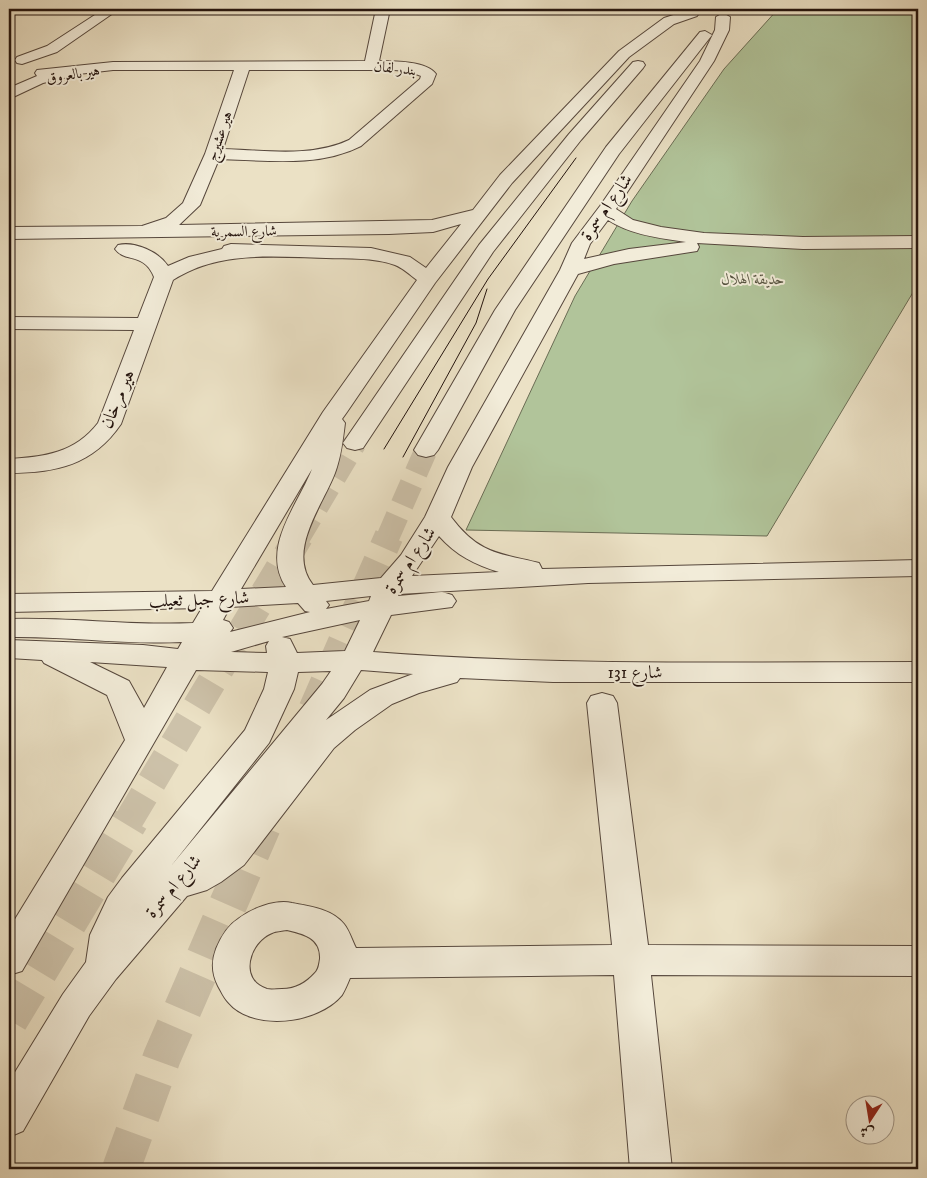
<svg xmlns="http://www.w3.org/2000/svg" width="927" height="1178" viewBox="0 0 927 1178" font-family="'IM FELL DW Pica',Amiri,serif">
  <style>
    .green { fill: #b1c49a; stroke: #6a6c54 }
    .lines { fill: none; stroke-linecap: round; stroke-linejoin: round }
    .minor-tunnel-far2 { stroke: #cdc2aa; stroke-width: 23; stroke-dasharray: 23 12; stroke-linecap: butt }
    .minor-tunnel-far1 { stroke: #cdc2aa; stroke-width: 29; stroke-dasharray: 29 15; stroke-linecap: butt }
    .minor-tunnel { stroke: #cdc2aa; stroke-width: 38; stroke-dasharray: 38 19; stroke-linecap: butt }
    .minor-casing { stroke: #56473c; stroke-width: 2 }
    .minor { fill: #f2ecd9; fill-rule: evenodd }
    .tram { stroke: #24140e; stroke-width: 1 }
    .labels { text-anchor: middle; stroke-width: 4; stroke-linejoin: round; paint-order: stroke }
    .far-street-label { font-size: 15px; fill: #24140e; stroke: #f2ecd9 }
    .far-park-label { font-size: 15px; font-style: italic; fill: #55523f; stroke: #f2ecd9 }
    .street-label { font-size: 18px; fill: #24140e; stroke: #f2ecd9 }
  </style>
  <rect width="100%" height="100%" fill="#ebe1c5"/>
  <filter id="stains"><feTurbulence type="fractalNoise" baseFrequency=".004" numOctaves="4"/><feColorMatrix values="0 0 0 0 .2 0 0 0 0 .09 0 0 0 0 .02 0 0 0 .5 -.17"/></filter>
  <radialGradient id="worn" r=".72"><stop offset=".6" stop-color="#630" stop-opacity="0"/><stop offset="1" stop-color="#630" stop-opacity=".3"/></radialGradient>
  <polygon class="green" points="778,9 918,9 918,284 767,536 466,530 575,296 632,201 724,69"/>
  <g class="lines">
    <g class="minor-tunnel-far2">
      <polyline points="299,537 355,443"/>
      <polyline points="388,537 426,450"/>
    </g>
    <g class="minor-tunnel-far1">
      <polyline points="313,709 389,536"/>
      <polyline points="129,820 299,536"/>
    </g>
    <g class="minor-tunnel">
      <polyline points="9,1020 130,819"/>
      <polyline points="121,1169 162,1057 262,826"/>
    </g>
    <g class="minor-casing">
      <g id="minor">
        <polygon points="104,9 119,9 57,52 22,64 17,63 15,60 17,57 47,46"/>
        <path d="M376,9H390L379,61C394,61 427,61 436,74L432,84L361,146C318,168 266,160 219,159L200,205L179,225L432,220L473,210L500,175L619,51L664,18L692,9L699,13L697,16L674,24L629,57L512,183L435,283L347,412L342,419L345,423C343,440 341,457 335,473C323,505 286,551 313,585L381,578L401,555L425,517L448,467L560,270L572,243L600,206L700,61L715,30L716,17L723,13L730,17L729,30L714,61L616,209L633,220L661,227L704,233L803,237L918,236V248L803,249L697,243L699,247L697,251L614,264L578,274L472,467L451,517C479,554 498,553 539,563L542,569L918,560V576L588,583L399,594L398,596L442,592L452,595L456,601L452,607L391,615L373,652C554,666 736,662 918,662V682H553L460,678L457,682L419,693L392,704L355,730L334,748L244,865L221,882L207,890L187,896L116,979L89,1016L23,1131L9,1137V1082L63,994L86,962L90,935L108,897L122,878L245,730L264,689L268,672L196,670L22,971L9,975V929L125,740L107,695L44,663L42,660L9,658V640L143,645L178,649L182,642C125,645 67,636 9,637V619C70,617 131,626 193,623L202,608L9,612V594L212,591L323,412L417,280C410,275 403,268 395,265C373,257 349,259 326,258C274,257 219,250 173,280L121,424C93,465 56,473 9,473V459C44,457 75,453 98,423L134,330L9,329V317L138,318L154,277C144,252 125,263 115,249L118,245C135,241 159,252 168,266L189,257L222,249L224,246L231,244L371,248L410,257L426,268L461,224L433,232L389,234L9,239V227L142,226L166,218L183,203L205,154L234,70H113L70,75L68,77L43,83L9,99V88L37,76L35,73L37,70L113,62L365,61ZM249,70H394L408,71L421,76L420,79L349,140C311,158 264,150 223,149ZM608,220C631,235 660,238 686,242L629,249L584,259L590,244ZM312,469C298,505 260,548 286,587L241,589ZM439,536C456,555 475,565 499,572L412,576ZM371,596L369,601L326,609L329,605L326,601ZM298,603L305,611L310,612L230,632L233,628L229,622L223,620L230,607ZM360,620L345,651L297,653L290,639L282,637ZM269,641L266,646L267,653L231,652ZM90,662L167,667L144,708L129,681ZM361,670L413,674L370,690L326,720L344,698ZM331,671L322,684L171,866L269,743L294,689L298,672Z"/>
        <polygon points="705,31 712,35 619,154 515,310 438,450 434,455 426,457 418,455 414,450 495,310 606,147 700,32"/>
        <polygon points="638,61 643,62 645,65 643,68 581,140 493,252 363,448 355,450 347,448 343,443 479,245 569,134 633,62"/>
        <path d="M602,693L613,696L617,703L648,945L918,946V976L651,975L672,1169H630L614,975L350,978C348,983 345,990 342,995C318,1024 253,1032 228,1002C224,998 221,991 218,986C212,974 211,962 216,949C221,937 227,926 238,919C251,909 275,899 292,903C309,906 332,909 344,924C349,930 352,940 356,948L612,945L587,703L591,696ZM287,930C304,934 321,938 320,959C319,964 319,969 315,973C306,983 296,989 282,989C277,989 271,990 267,989C238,980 249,942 272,933C276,931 282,931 287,930Z"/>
      </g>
    </g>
    <use href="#minor" class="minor"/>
    <g class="tram">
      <polyline points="384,449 488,279 576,158"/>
      <polyline points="403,457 476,323 487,289"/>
    </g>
  </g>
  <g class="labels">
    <g class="far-street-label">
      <text transform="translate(395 68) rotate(6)" y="5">بندر لفان</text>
      <text transform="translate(73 74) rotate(-9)" y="5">هير بالعروق</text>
      <text transform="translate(219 136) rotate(-71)" y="5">هير عشيرج</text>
      <text transform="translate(244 231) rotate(-1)" y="5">شارع السمرية</text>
    </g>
    <g class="far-park-label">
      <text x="753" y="284">حديقة الهلال</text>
    </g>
    <g class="street-label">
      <text transform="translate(606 207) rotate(-55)" y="6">شارع ام سمرة</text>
      <text transform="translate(117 399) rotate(-67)" y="6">هير مرخان</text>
      <text transform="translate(410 560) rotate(-56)" y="6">شارع ام سمرة</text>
      <text transform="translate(199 599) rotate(-2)" y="6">شارع جبل ثعيلب</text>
      <text x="635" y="678">شارع 131</text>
      <text transform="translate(173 886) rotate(-50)" y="6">شارع ام سمرة</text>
    </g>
  </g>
  <rect width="927" height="1178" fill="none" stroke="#ebe1c5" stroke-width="30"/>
  <rect x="10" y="10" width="907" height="1158" fill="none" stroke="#24140e" stroke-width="2.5"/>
  <rect x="15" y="15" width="897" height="1148" fill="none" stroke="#24140e"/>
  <g transform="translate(870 1120) rotate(192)"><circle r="24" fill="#f2ecd9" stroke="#a09688"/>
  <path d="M0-4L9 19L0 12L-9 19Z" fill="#8f2418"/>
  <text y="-8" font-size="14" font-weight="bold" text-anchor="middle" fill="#24140e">ش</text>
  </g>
  <rect width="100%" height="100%" filter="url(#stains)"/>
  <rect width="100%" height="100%" fill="url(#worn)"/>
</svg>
